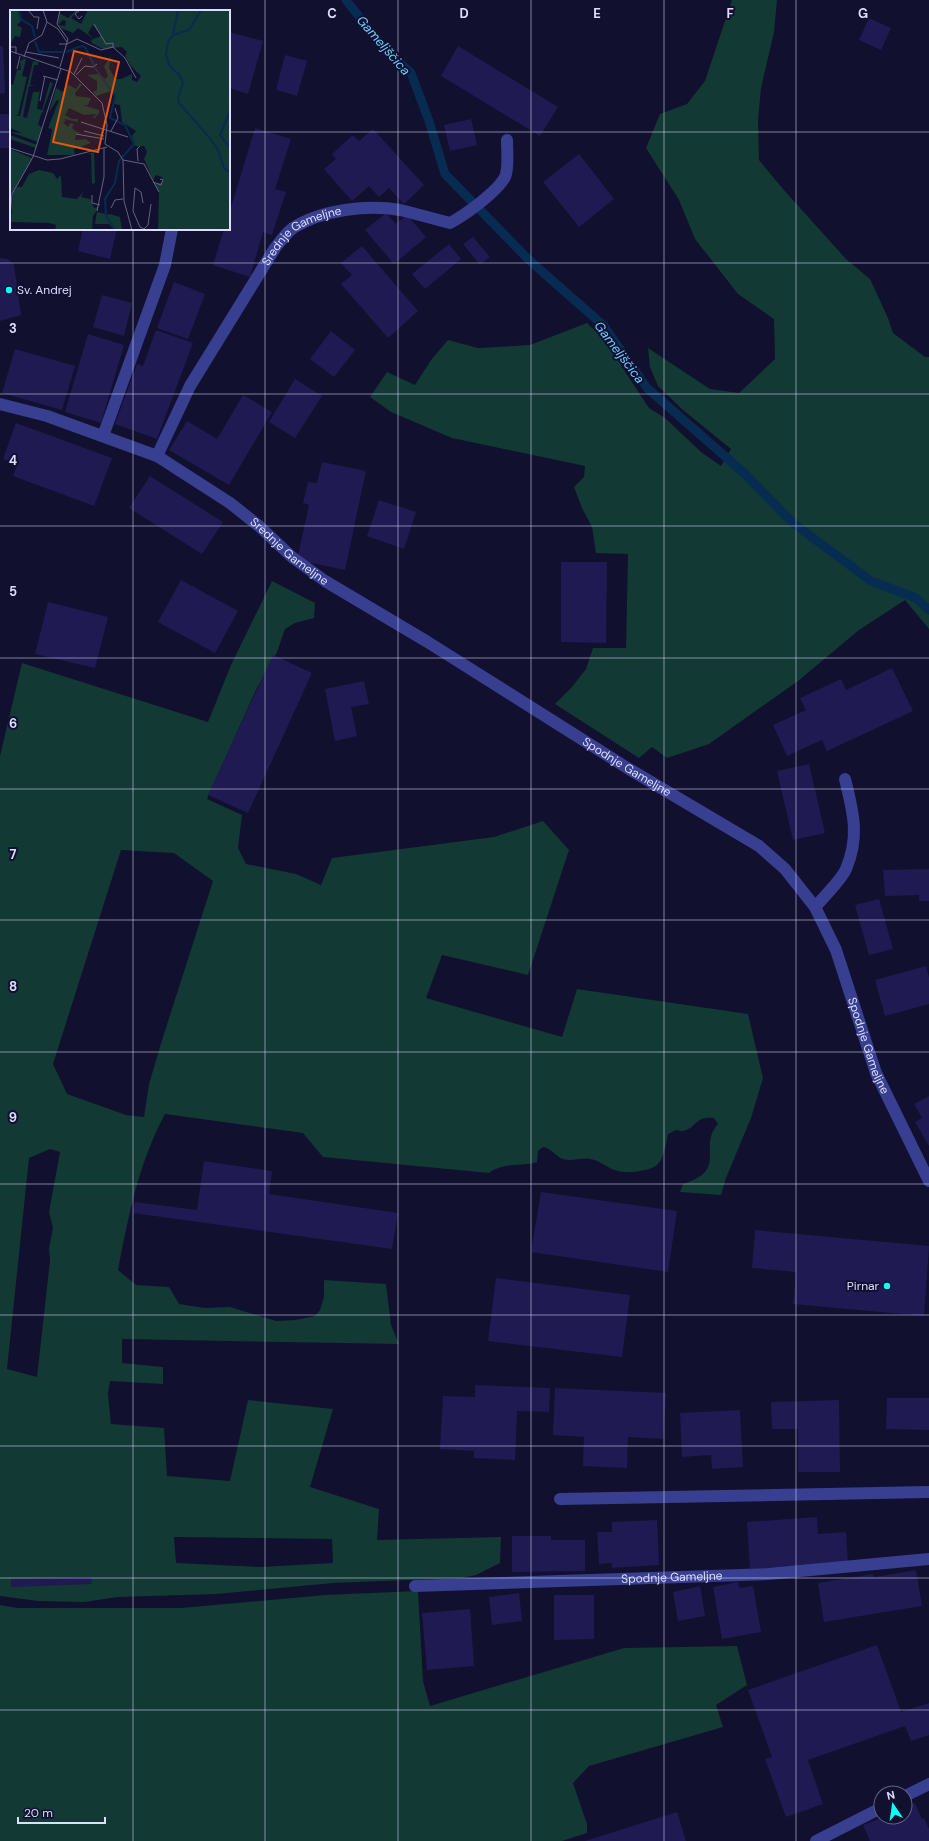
<svg xmlns="http://www.w3.org/2000/svg" width="929" height="1841" viewBox="0 0 929 1841" font-family="'DM Sans',sans-serif">
  <style>
    .green { fill: #123933; fill-rule: evenodd }
    .lines { fill: none; stroke-linecap: round; stroke-linejoin: round }
    .stream { stroke: #072b51; stroke-width: 9 }
    .building { fill: #1f1a51 }
    .minor { stroke: #383f91; stroke-width: 12 }
    .grid { fill: none; stroke: #dddeff; stroke-width: 1; stroke-opacity: 0.55 }
    .poi-dot { fill: #09fff9; stroke: #11102f; stroke-width: 1.5 }
    .labels { text-anchor: middle; stroke-width: 4; stroke-linejoin: round; paint-order: stroke }
    .street-label { font-size: 12px; fill: #dddeff; stroke: #11102f }
    .poi-label { font-size: 12px; fill: #dddeff; stroke: #11102f; text-anchor: start }
    .water-label { font-size: 13px; font-style: italic; fill: #6bcdff; stroke: #11102f }
    .inset-river { fill: none; stroke: #072b51; stroke-width: 2 }
    .inset-road { fill: none; stroke: #636282; stroke-width: 1 }
    .view { fill: #e8590c; fill-opacity: 0.15; stroke: #e8590c; stroke-width: 2 }
    .inset-edge { fill: none; stroke: #dddeff; stroke-width: 2 }
    .grid-label { font-size: 13px; text-anchor: middle; font-weight: bold; fill: #dddeff; stroke: #11102f; stroke-width: 4; stroke-linejoin: round; paint-order: stroke }
  </style>
  <rect width="100%" height="100%" fill="#11102f"/>
  <g class="green">
    <polygon points="732,0 777,0 774,32 761,88 758,120 759,160 783,189 846,259 870,279 888,318 893,333 925,357 929,357 929,629 905,600 859,630 798,681 709,744 667,758 652,747 639,758 555,704 572,687 586,669 593,648 626,648 628,554 596,553 592,527 582,508 574,487 584,477 585,466 452,438 391,412 370,397 387,372 415,385 431,360 448,340 478,348 530,345 587,323 615,351 622,367 649,408 665,418 701,452 721,466 731,449 683,410 658,386 650,367 648,348 710,389 739,393 775,359 774,319 738,294 695,239 679,200 646,148 660,114 687,104 705,81"/>
    <path d="M272,581L315,603L314,618L295,623L285,629L277,652L256,690L207,799L242,815L238,848L246,864L296,874L321,885L332,858L494,837L543,821L569,850L528,975L442,955L426,998L562,1037L577,989L748,1014L763,1078L751,1118L726,1178L721,1195L680,1192L683,1184C729,1170 697,1147 718,1124L714,1118C694,1116 697,1128 683,1131C680,1132 680,1130 677,1130C674,1130 671,1133 668,1134C666,1143 664,1159 657,1165C650,1171 626,1174 618,1171C608,1169 600,1160 590,1159C581,1157 572,1162 563,1159C555,1156 551,1148 543,1147L538,1151L537,1162C521,1167 503,1162 489,1173L323,1157L303,1133L165,1114C138,1165 129,1214 118,1270L136,1285L169,1287L179,1304L205,1308L230,1307L276,1321L295,1320L315,1316L320,1310L324,1297V1280L386,1284L391,1325L399,1344L122,1339V1363L163,1367V1384L110,1381L108,1394L111,1424L164,1428L167,1476L230,1481L248,1400L333,1409L310,1487L379,1509L377,1540L501,1537L500,1563L476,1575L461,1578L333,1583L217,1594L118,1597L84,1602L38,1601L0,1596V756L22,663L208,722L231,665ZM121,850L174,853L213,881L163,1037L149,1084L144,1117L126,1115L67,1094L53,1064ZM50,1149L60,1152L49,1212L53,1228L49,1248L50,1261L37,1377L7,1369L29,1158ZM174,1537L332,1539L333,1563L261,1567L176,1563Z"/>
    <polygon points="418,1591 423,1681 430,1706 624,1648 737,1646 747,1685 716,1705 723,1727 589,1766 573,1783 587,1824 587,1833 562,1841 0,1841 0,1605 17,1608 181,1608 325,1595"/>
  </g>
  <g class="lines">
    <polyline class="stream" points="346,0 387,52 411,73 429,121 445,174 529,260 604,326 647,388 744,473 793,523 871,581 916,598 929,610"/>
  </g>
  <g class="building">
    <polygon points="869,18 891,28 881,50 859,40"/>
    <polygon points="229,32 263,41 248,94 229,88"/>
    <polygon points="0,46 3,46 5,93 0,94"/>
    <polygon points="458,46 558,107 540,136 441,76"/>
    <polygon points="285,55 307,61 297,96 276,90"/>
    <rect x="0" y="114" width="11" height="34"/>
    <polygon points="471,119 477,145 450,151 444,125"/>
    <polygon points="255,128 291,139 275,189 286,192 272,235 263,232 250,277 213,265 224,229 229,229 229,214"/>
    <polygon points="373,129 424,185 404,204 389,188 379,197 369,186 352,201 324,169 336,159 332,154 353,135 359,141"/>
    <polygon points="579,154 614,199 579,227 543,182"/>
    <polygon points="386,213 396,224 407,215 426,237 394,264 365,230"/>
    <polygon points="83,229 117,229 110,259 78,251"/>
    <polygon points="473,237 490,257 480,265 463,244"/>
    <polygon points="449,244 461,259 425,289 412,274"/>
    <polygon points="362,246 418,311 388,338 341,284 352,275 341,263"/>
    <polygon points="0,258 8,259 14,265 21,315 0,321"/>
    <polygon points="174,282 205,294 188,339 157,328"/>
    <polygon points="102,295 132,303 124,336 93,327"/>
    <polygon points="156,330 193,343 157,439 115,424 137,364 143,366"/>
    <polygon points="331,331 355,350 334,377 310,359"/>
    <polygon points="88,334 124,345 101,423 65,412"/>
    <polygon points="15,349 75,366 62,410 2,393"/>
    <polygon points="295,379 322,396 295,438 269,422"/>
    <polygon points="243,395 272,412 229,485 169,450 187,421 217,439"/>
    <polygon points="16,423 112,458 94,506 13,476 17,465 3,459"/>
    <polygon points="322,462 366,471 345,570 297,560 309,505 303,503 308,482 317,483"/>
    <polygon points="150,476 223,522 202,554 129,508"/>
    <polygon points="379,500 416,512 404,549 367,536"/>
    <polygon points="561,562 607,562 606,643 561,642"/>
    <polygon points="181,580 238,611 215,653 158,622"/>
    <polygon points="48,602 108,617 95,668 35,654"/>
    <polygon points="273,655 312,673 248,813 208,795"/>
    <polygon points="892,668 913,711 827,751 822,740 787,756 773,725 806,710 800,698 841,679 846,690"/>
    <polygon points="364,681 369,704 351,707 357,736 335,741 325,689"/>
    <polygon points="809,764 825,833 793,840 777,771"/>
    <polygon points="929,869 929,901 919,901 919,895 885,896 883,870"/>
    <polygon points="879,899 893,949 869,955 855,905"/>
    <polygon points="926,966 929,977 929,1004 885,1016 875,980"/>
    <polygon points="929,1096 929,1146 915,1122 922,1118 914,1104"/>
    <polygon points="204,1161 272,1171 269,1194 398,1213 392,1249 133,1213 135,1202 197,1210"/>
    <polygon points="541,1192 677,1211 668,1272 531,1252"/>
    <polygon points="755,1230 929,1246 924,1316 793,1304 796,1272 752,1268"/>
    <polygon points="496,1278 630,1295 622,1357 488,1341"/>
    <polygon points="475,1385 550,1388 549,1412 517,1411 515,1460 474,1458 474,1451 440,1449 443,1396 475,1397"/>
    <polygon points="555,1388 666,1393 663,1439 628,1437 627,1468 583,1466 584,1437 553,1435"/>
    <polygon points="887,1398 929,1398 929,1430 886,1429"/>
    <polygon points="839,1400 840,1472 798,1472 798,1429 772,1429 771,1402"/>
    <polygon points="740,1410 743,1467 712,1469 711,1455 682,1457 680,1413"/>
    <polygon points="817,1517 818,1534 846,1532 848,1562 750,1569 747,1522"/>
    <polygon points="657,1520 659,1565 612,1568 612,1563 599,1564 597,1532 612,1532 612,1522"/>
    <polygon points="512,1536 551,1536 551,1540 585,1540 585,1571 512,1572"/>
    <polygon points="916,1570 922,1606 824,1622 818,1583 873,1574 874,1577"/>
    <polygon points="91,1577 92,1584 11,1587 11,1579"/>
    <polygon points="738,1582 739,1588 753,1586 761,1632 722,1639 713,1587"/>
    <polygon points="700,1586 705,1616 678,1621 673,1592"/>
    <polygon points="519,1593 522,1621 492,1625 489,1597"/>
    <polygon points="554,1595 594,1595 594,1639 554,1640"/>
    <polygon points="470,1609 474,1666 427,1670 422,1613"/>
    <polygon points="877,1645 901,1712 929,1703 929,1735 911,1741 905,1726 808,1760 823,1804 786,1817 765,1759 772,1757 748,1690"/>
    <polygon points="915,1803 922,1819 924,1818 929,1829 929,1841 870,1841 863,1825 883,1817 905,1817 905,1808"/>
    <polygon points="677,1812 686,1841 585,1841"/>
  </g>
  <g class="lines">
    <g class="minor">
      <path id="s1" d="M0,404L47,416L157,456L230,503L259,526L292,557L325,581L426,641L629,769L759,846L785,869L815,907L836,950L876,1073L929,1181"/>
      <polyline points="103,436 165,265 172,229"/>
      <path id="s2" d="M157,456L190,386L275,248C280,242 286,233 293,228C321,210 368,204 400,210C417,214 434,219 450,223C465,215 497,192 505,177C509,169 507,150 507,140"/>
      <path d="M815,907C823,898 842,879 846,869C860,836 853,812 845,779"/>
      <polyline points="560,1499 929,1492"/>
      <path id="s3" d="M415,1586L768,1574L929,1559"/>
      <polyline points="905,1796 929,1784"/>
      <polyline points="816,1841 881,1808"/>
    </g>
  </g>
  <path class="grid" d="M133,0V11M265,0V1841M398,0V1841M531,0V1841M664,0V1841M796,0V1841M0,132H11M229,132H929M133,229V1841M0,263H929M0,394H929M0,526H929M0,658H929M0,789H929M0,920H929M0,1052H929M0,1184H929M0,1315H929M0,1446H929M0,1578H929M0,1710H929"/>
  <g class="poi-dot">
    <circle cx="9" cy="290" r="4"/>
    <circle cx="887" cy="1286" r="4"/>
  </g>
  <g class="labels">
    <g class="street-label">
      <text dy="4" stroke="none"><textPath href="#s2" startOffset="269">Srednje Gameljne</textPath></text>
      <text dy="4" stroke="none"><textPath href="#s1" startOffset="329">Srednje Gameljne</textPath></text>
      <text dy="4" stroke="none"><textPath href="#s1" startOffset="730">Spodnje Gameljne</textPath></text>
      <text dy="4" stroke="none"><textPath href="#s1" startOffset="1116">Spodnje Gameljne</textPath></text>
      <text dy="4" stroke="none"><textPath href="#s3" startOffset="257">Spodnje Gameljne</textPath></text>
    </g>
    <g class="poi-label">
      <text x="17" y="294">Sv. Andrej</text>
      <text x="879" y="1290" text-anchor="end">Pirnar</text>
    </g>
    <g class="water-label">
      <text transform="translate(384 45) rotate(49)" y="5">Gameljščica</text>
      <text transform="translate(620 352) rotate(53)" y="5">Gameljščica</text>
    </g>
  </g>
  <g transform="translate(10 10)">
    <rect width="220" height="220" fill="#11102f"/>
    <path d="M0,0H7L11,11L7,15L12,18L10,27L5,26L0,35ZM62,0H69L61,8L71,14L78,0H220V220H148L149,182L144,174L153,172L152,167L146,165L143,170L134,149L137,142L134,136H125L122,126L126,121L112,112L110,95L104,94L105,87L101,81L86,86L83,82L87,80V71L77,65L89,64L94,72L92,66L95,69L98,66L94,56L101,46L99,58L105,69H111L122,64V70L127,72L131,66L121,56L115,46L117,42L112,37L93,39L82,33L81,30L91,26L83,15L78,23L84,29L68,18L63,23L51,18L49,15L55,16L56,11L53,10L48,15L49,3L58,8L65,2ZM11,47L16,49L12,66L17,67L8,105H4L10,106L23,51L28,52V55H24L20,75L25,76H19L13,107L17,108L23,82H29L30,79L27,99L32,100L40,72L43,73L33,100L34,103L32,102L28,114L32,118L28,132L0,122L12,123L0,118V68V74L3,75L7,60H11L10,51L14,49ZM70,73L72,75L65,83L66,86L81,88L78,95H73L89,100V103L85,108H83L86,104L74,105L59,98L55,105L62,109H68V112L54,109L56,111L53,112L58,117L60,113L64,114L62,118L65,121L71,123L66,124L65,130L76,129L81,133L64,139L65,144L62,145H37L42,121V119L38,118L49,90H47L39,102L46,78L53,82L57,74L66,79ZM0,125L27,135L26,138L0,129ZM0,139L22,148L0,187ZM84,142L85,173L82,174L81,144H77ZM29,160L43,163L47,169L51,165L52,187L67,189L74,181L71,187L80,189L84,198L89,197L83,206L82,220H45L46,215L39,213L1,212L3,183L7,177H12L19,164ZM87,202L95,204L97,210L96,205L100,204L110,207L112,220H104L99,214H85Z" fill="#123933"/>
    <path class="inset-river" d="M8,0L12,10L22,16L25,27M191,0L179,20L163,25L158,32L156,44L159,55L171,67L173,73L168,88L169,93L199,127L208,140L214,158L220,163M163,25L168,0M25,31L29,42H53M56,42L71,36L75,37L84,55M85,58L105,86L100,108L115,115L124,134L109,151L105,173L95,189L96,206L105,220M220,101L210,125L220,138"/>
    <path class="inset-road" d="M18,0L24,7H29M33,0L37,12L48,19L57,32M50,0L47,14L58,29L50,57M70,0L65,4L69,9L72,6M84,14L96,34L103,33V37M27,19L29,7M49,34H57L67,29L91,40L103,37L115,48L126,68M0,37H6V44M0,41L61,62L92,93L97,115L95,134L108,142L113,150L114,191L122,220M16,42L49,48M14,47L19,33L32,25L37,12M7,59L10,46M64,64L72,48M66,65L75,56L83,57L87,54M33,66L48,70M30,91L35,66M71,112L118,127M74,121L94,126M101,121L108,108L105,98M66,124L94,129M0,138L37,150L50,149L97,137M113,150L134,154L149,182M128,151L127,139L130,136M143,172L151,175L153,170L150,169M82,185V193L90,195M133,193L131,182L125,178L123,201L130,217L134,219L138,215L141,194M101,198L105,190L113,189M87,201L94,167V138M0,207L2,184L23,147L51,58"/>
    <path class="view" d="M64,41L109,52L88,142L43,132Z"/>
    <rect width="220" height="220" class="inset-edge"/>
  </g>
  <g class="grid-label">
    <text x="332" y="18">C</text>
    <text x="464" y="18">D</text>
    <text x="597" y="18">E</text>
    <text x="730" y="18">F</text>
    <text x="863" y="18">G</text>
    <text x="13" y="333">3</text>
    <text x="13" y="465">4</text>
    <text x="13" y="596">5</text>
    <text x="13" y="728">6</text>
    <text x="13" y="859">7</text>
    <text x="13" y="991">8</text>
    <text x="13" y="1122">9</text>
  </g>
  <g transform="translate(893 1805) rotate(347)"><circle r="19" fill="#11102f" stroke="#636282"/>
  <path d="M0-3L7 15L0 10L-7 15Z" fill="#09fff9"/>
  <text y="-6" font-size="11" font-weight="bold" text-anchor="middle" fill="#dddeff">N</text>
  </g>
  <path d="M18 1817v6h87v-6" fill="none" stroke="#dddeff" stroke-width="2"/>
  <text x="24" y="1817" font-size="12" fill="#dddeff" stroke="#11102f" stroke-width="3" paint-order="stroke">20 m</text>
</svg>
